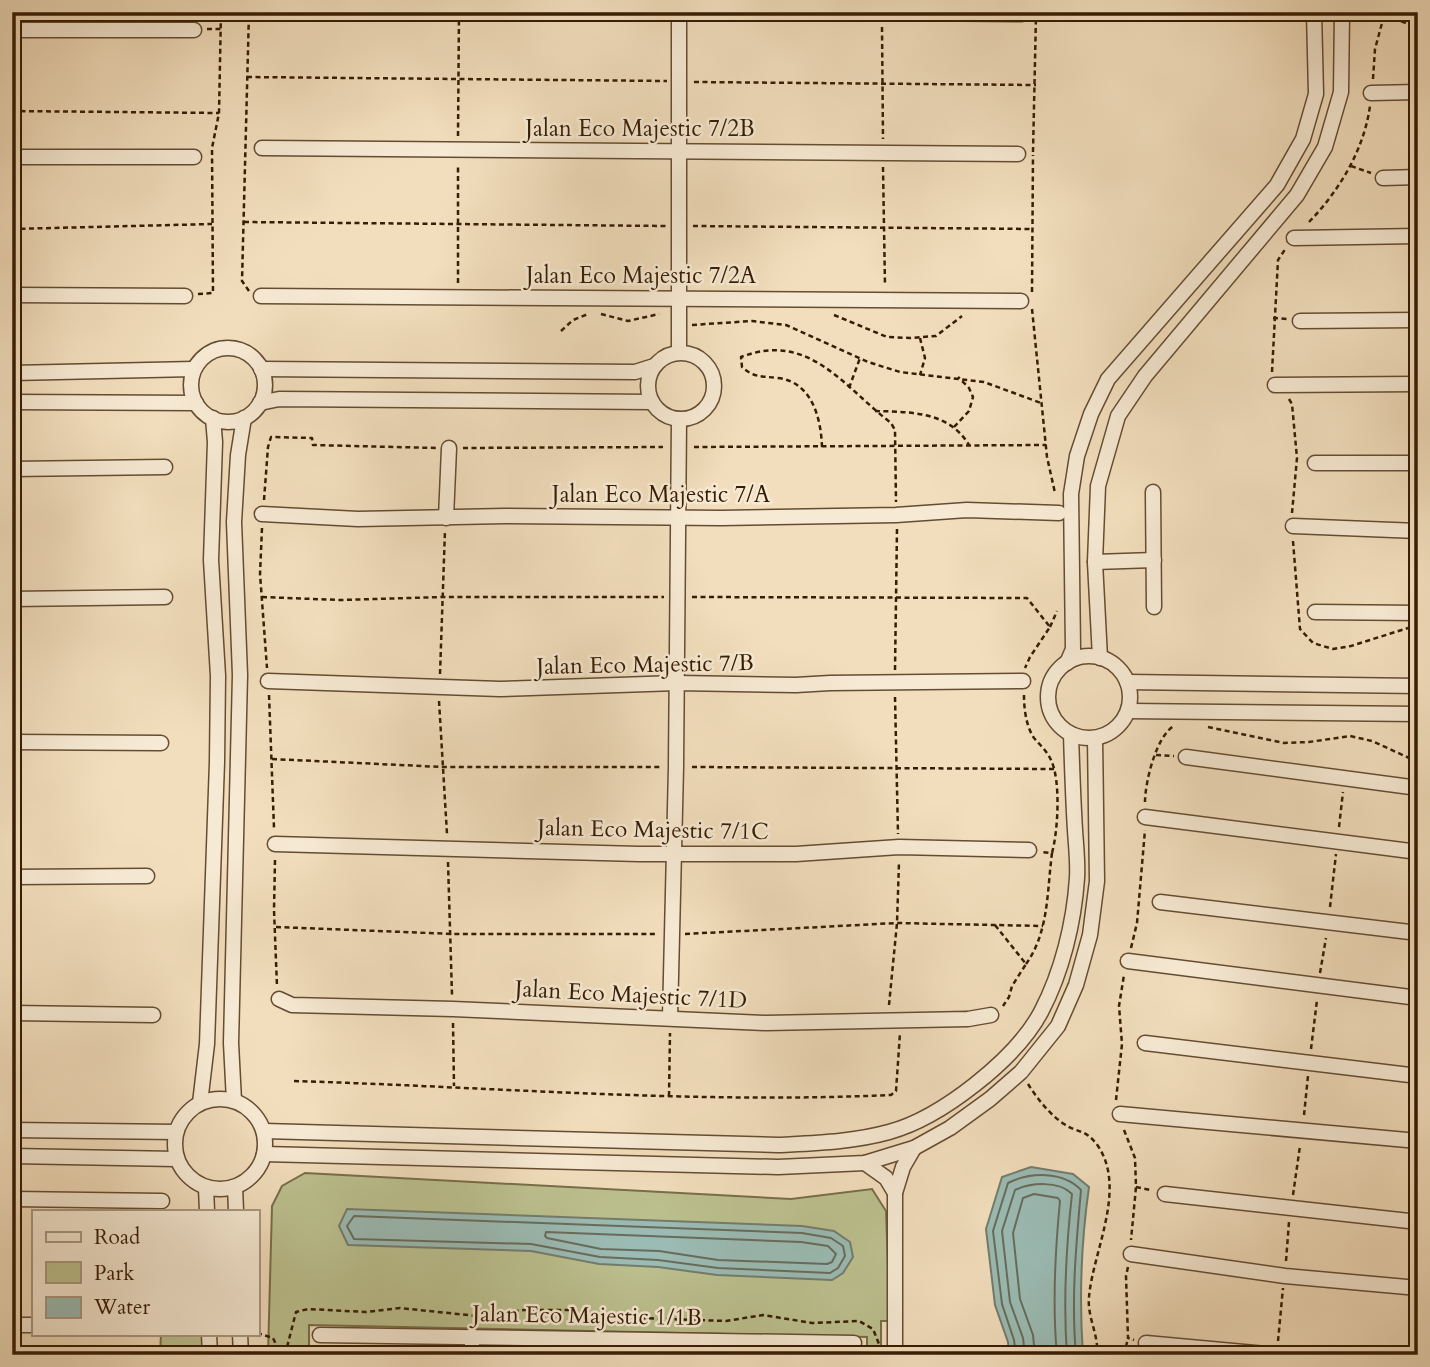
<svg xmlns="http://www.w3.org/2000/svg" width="1430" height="1367" viewBox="0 0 1430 1367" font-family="Cardo,serif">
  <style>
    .green { fill: #bcc18f; stroke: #796e4a; stroke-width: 2 }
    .water { fill: #9bbcb5; stroke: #737c6e; stroke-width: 2 }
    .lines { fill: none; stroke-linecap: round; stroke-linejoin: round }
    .shore { stroke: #686c5c; stroke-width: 2 }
    .minor-casing { stroke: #654c32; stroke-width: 17 }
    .path { stroke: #361c04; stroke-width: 2.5; stroke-dasharray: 5 3.5; stroke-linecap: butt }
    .minor { stroke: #f7ead4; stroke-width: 14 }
    .labels { text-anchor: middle; stroke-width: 5; stroke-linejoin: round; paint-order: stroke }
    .street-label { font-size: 23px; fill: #361c04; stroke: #f7ead4 }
  </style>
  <rect width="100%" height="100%" fill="#f2debd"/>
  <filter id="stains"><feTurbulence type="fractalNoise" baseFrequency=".00286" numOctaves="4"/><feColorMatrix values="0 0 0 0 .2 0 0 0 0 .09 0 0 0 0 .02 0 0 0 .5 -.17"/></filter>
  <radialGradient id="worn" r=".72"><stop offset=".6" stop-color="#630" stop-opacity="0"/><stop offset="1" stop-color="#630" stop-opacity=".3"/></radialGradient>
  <g class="green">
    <polygon points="305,1173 791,1199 872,1189 886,1211 890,1321 881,1321 881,1355 867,1355 867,1337 309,1325 309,1355 268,1355 272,1206 282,1186"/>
    <polygon points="161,1334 203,1334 203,1355 160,1355"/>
  </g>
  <g class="water">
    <path d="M1031,1167L1073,1174L1089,1187C1081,1243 1079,1298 1083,1355H1009L1008,1342L995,1305L986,1229L1002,1177Z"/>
    <polygon points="347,1209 802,1226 834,1231 850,1242 853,1257 843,1273 832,1280 717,1275 658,1267 599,1264 531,1251 348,1245 339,1226"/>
  </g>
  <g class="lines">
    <g class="shore">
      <polygon points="354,1216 802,1233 831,1238 843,1246 845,1256 838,1268 830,1273 718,1268 658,1260 600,1257 531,1244 354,1239 347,1226"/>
      <polygon points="546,1232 801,1242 828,1246 836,1254 832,1262 827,1264 718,1260 659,1251 601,1249 547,1238 545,1236"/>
      <path d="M1016,1355L1014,1340L1002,1304L993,1231L1008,1183C1030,1172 1063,1171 1081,1190C1076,1246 1071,1299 1076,1355"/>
      <path d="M1025,1355L1023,1338L1010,1302L1002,1231L1015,1190C1030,1183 1059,1180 1072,1194C1066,1248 1063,1301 1067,1355"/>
      <path d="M1035,1355L1033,1335L1020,1299L1013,1233L1023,1198L1034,1194L1058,1198L1060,1201C1055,1252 1052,1303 1057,1355"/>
    </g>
    <g class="minor-casing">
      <g id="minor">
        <polyline points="791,12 1022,14"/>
        <polyline points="12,30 194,30"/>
        <polyline points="1371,93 1418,92"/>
        <polyline points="262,148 1018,154"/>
        <polyline points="12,157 194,157"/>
        <polyline points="1383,178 1418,177"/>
        <polyline points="1294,238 1418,236"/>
        <polyline points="12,295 185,296"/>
        <polyline points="261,296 1021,301"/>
        <polyline points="1300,321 1418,320"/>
        <circle cx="228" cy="385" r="37"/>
        <polyline points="679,352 679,12"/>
        <circle cx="681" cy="386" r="33"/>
        <polyline points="261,369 635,372 654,366"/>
        <polyline points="12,373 194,369"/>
        <polyline points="1275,385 1418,384"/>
        <polyline points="12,402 196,403"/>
        <polyline points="260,403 279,399 652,402"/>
        <polyline points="1315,463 1418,463"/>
        <polyline points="12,469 165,467"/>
        <polyline points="1153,492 1154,607"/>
        <polyline points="262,514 358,519 505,516 721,518 896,515 967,510 1059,513"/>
        <polyline points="446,518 449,448"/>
        <polyline points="1293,526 1418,531"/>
        <polyline points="1095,562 1154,560"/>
        <polyline points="12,599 165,597"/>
        <polyline points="1315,612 1418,613"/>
        <circle cx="1089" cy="697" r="41"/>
        <polyline points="1100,658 1095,562 1098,486 1118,416 1145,376 1297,195 1325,147 1341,92 1342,12"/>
        <polyline points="1067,663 1073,649 1071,494 1077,456 1091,414 1108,379 1277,185 1303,139 1316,94 1314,12"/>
        <polyline points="268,681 500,689 677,683 796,685 830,683 1023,681"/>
        <polyline points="1127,682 1418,686"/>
        <polyline points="1128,711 1418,714"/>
        <polyline points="12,742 161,743"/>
        <polyline points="1186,757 1418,788"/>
        <polyline points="1145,817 1418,852"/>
        <polyline points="275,844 639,854 796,854 899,847 1029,850"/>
        <polyline points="12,877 147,876"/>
        <polyline points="1160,902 1418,933"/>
        <polyline points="1128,961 1418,998"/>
        <polyline points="279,999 292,1005 453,1009 766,1023 968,1019 991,1015"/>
        <polyline points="12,1013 153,1015"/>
        <polyline points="670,1018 676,767 679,419"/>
        <polyline points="1145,1043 1418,1076"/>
        <circle cx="220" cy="1144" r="45"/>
        <polyline points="234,1101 231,1043 240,675 234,522 238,455 244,418"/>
        <polyline points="200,1103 207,1044 217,762 218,676 211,560 215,442 213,418"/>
        <polyline points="1120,1114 1418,1141"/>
        <polyline points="12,1130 176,1132"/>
        <path d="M264,1131L778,1145C815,1143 853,1142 889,1132C941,1118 1016,1059 1041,1012C1062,972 1074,923 1077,878C1078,863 1076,846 1075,830C1073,798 1072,766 1071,734"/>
        <polyline points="264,1154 778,1167 865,1163 914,1148 950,1128 990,1099 1021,1072 1058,1026 1076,985 1090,935 1097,881 1095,738"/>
        <polyline points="12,1156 176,1159"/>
        <polyline points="865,1163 886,1178 895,1193"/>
        <polyline points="235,1187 236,1211"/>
        <polyline points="206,1188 207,1211"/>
        <polyline points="1165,1194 1418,1222"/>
        <polyline points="12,1199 162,1201"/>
        <polyline points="1131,1254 1285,1276 1418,1288"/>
        <polyline points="12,1325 33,1325"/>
        <polyline points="209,1334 210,1355"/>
        <polyline points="240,1334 241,1355"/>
        <polyline points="320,1335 854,1343"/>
        <polyline points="1146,1343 1276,1355"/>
        <polyline points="472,1355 472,1336"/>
        <polyline points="895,1355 895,1193 903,1167 914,1148"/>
      </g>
    </g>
    <g class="path">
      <polyline points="1385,16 1418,27"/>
      <polyline points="882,27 883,139"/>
      <polyline points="207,29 221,29"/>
      <polyline points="247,77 667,81"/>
      <polyline points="1373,79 1375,49 1385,12"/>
      <polyline points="694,82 1036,85"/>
      <polyline points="12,111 219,113"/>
      <polyline points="458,136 459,12"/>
      <polyline points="1033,152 1036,15"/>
      <polyline points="1351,166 1371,173"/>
      <polyline points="883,167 885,286"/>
      <polyline points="244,222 666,226"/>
      <path d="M1309,222C1339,191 1364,150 1370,106"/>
      <polyline points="693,226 1033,229"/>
      <polyline points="12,229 212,224"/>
      <polyline points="458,283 458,164"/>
      <polyline points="249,291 242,281 249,12"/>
      <polyline points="1032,292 1033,155"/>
      <polyline points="198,294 213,293 212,148 219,113 221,12"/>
      <polyline points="1032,309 1047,457 1055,493"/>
      <polyline points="601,314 628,321 659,314"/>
      <polyline points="834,315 887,337 910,338 936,336 962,316"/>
      <polyline points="1273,318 1287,319"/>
      <polyline points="692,325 752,321 786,325 868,362 900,372 984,382 1041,403"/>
      <polyline points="561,331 573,320 588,314"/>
      <polyline points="920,338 925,358 920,375"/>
      <polyline points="1272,372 1278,260 1286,248"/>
      <polyline points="849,388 860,358"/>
      <polyline points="1289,399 1292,404 1297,458 1292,513"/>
      <path d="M875,411C909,412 949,411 969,445"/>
      <polyline points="954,427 969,411 973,397 969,388 958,377"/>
      <polyline points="694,447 1046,445"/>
      <path d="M822,447C821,418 812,382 778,378C762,376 754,378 742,367L741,357C809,331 843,386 891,423L895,430L896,502"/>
      <polyline points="463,448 663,447"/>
      <polyline points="264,500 268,447 271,437 312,438 313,445 436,448"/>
      <polyline points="262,528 260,574 267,668"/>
      <polyline points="1293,541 1300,629 1313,643 1333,649 1351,646 1408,628"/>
      <polyline points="262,597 340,600 443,597 664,597"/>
      <polyline points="692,597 1027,598 1050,627 1030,657 1025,668"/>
      <polyline points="1050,627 1057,611"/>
      <polyline points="895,670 897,529"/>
      <polyline points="440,674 445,530"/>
      <polyline points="269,695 274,828"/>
      <path d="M1024,695C1024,709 1026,726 1034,738C1040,745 1047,751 1051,760C1061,781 1058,831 1052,853"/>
      <polyline points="895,697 898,834"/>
      <polyline points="439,701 447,834"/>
      <polyline points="1208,727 1284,743 1309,742 1350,736 1372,741 1418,762"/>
      <polyline points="1156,755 1174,756"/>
      <polyline points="272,759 443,767 660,767"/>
      <polyline points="692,767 1054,769"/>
      <path d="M1145,802C1145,783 1156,736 1174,726"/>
      <polyline points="1339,827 1343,792"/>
      <polyline points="275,860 274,910 277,986"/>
      <polyline points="448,862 452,995"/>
      <polyline points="1330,907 1336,854"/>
      <polyline points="995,925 1026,964 1012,986 1009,997 1003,1006"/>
      <polyline points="276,927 454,934 657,934"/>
      <polyline points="685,934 897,923 1043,926"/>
      <polyline points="1131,948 1137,923 1145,830"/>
      <path d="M1026,964C1049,932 1047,891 1052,853L1042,852"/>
      <polyline points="1320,973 1326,938"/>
      <polyline points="889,1005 897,923 899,862"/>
      <polyline points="453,1023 454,1086"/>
      <polyline points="1311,1049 1317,1000"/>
      <path d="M294,1081C493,1087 692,1104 891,1095L896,1091L900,1033"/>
      <path d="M1028,1084C1037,1098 1049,1114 1064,1124C1079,1134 1085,1128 1098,1146C1127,1189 1093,1251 1089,1297C1087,1317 1099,1335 1097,1355"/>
      <polyline points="669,1096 670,1033"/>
      <polyline points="1116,1100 1122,1044 1119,1006 1124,975"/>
      <polyline points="1304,1115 1308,1076"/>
      <polyline points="1124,1130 1135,1158 1136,1187 1131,1240"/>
      <polyline points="1136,1187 1150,1190"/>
      <polyline points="1293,1195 1300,1146"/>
      <polyline points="1286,1261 1289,1222"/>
      <polyline points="1128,1267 1126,1276 1128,1338 1134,1340"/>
      <polyline points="257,1333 273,1338 281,1355"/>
      <polyline points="1278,1341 1283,1288"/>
      <polyline points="866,1349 879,1355"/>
      <polyline points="285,1355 296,1312 308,1309 366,1312 400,1308 477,1316 524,1310 570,1310 610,1317 726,1321 763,1315 812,1323 859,1321 873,1329 879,1344"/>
      <polyline points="1124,1355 1128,1338"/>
    </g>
    <use href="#minor" class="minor"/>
  </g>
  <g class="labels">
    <g class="street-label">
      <text x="640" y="136">Jalan Eco Majestic 7/2B</text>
      <text x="641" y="283">Jalan Eco Majestic 7/2A</text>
      <text x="661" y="502">Jalan Eco Majestic 7/A</text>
      <text transform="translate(645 664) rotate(-1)" y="8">Jalan Eco Majestic 7/B</text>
      <text transform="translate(653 829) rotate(1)" y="8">Jalan Eco Majestic 7/1C</text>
      <text transform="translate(631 994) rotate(3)" y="8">Jalan Eco Majestic 7/1D</text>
      <text transform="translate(587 1315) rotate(1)" y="8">Jalan Eco Majestic 1/1B</text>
    </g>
  </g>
  <rect width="1430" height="1367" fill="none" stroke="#f2debd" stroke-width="42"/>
  <rect x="14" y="14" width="1402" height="1339" fill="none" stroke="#361c04" stroke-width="3.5"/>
  <rect x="21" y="21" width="1388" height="1325" fill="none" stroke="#361c04" stroke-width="2"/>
  <rect x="32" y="1210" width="228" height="126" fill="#f7ead4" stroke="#aa9881" stroke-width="2"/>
  <rect x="46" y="1232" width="35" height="10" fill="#f7ead4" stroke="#aa9881" stroke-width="2"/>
  <text x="94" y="1244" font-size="21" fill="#361c04">Road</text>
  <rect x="46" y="1262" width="35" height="21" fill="#bcc18f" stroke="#aa9881" stroke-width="2"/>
  <text x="94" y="1280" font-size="21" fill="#361c04">Park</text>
  <rect x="46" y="1297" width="35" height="21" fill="#9bbcb5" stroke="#aa9881" stroke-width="2"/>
  <text x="94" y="1314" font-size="21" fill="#361c04">Water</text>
  <rect width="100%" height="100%" filter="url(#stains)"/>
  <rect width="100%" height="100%" fill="url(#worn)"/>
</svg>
